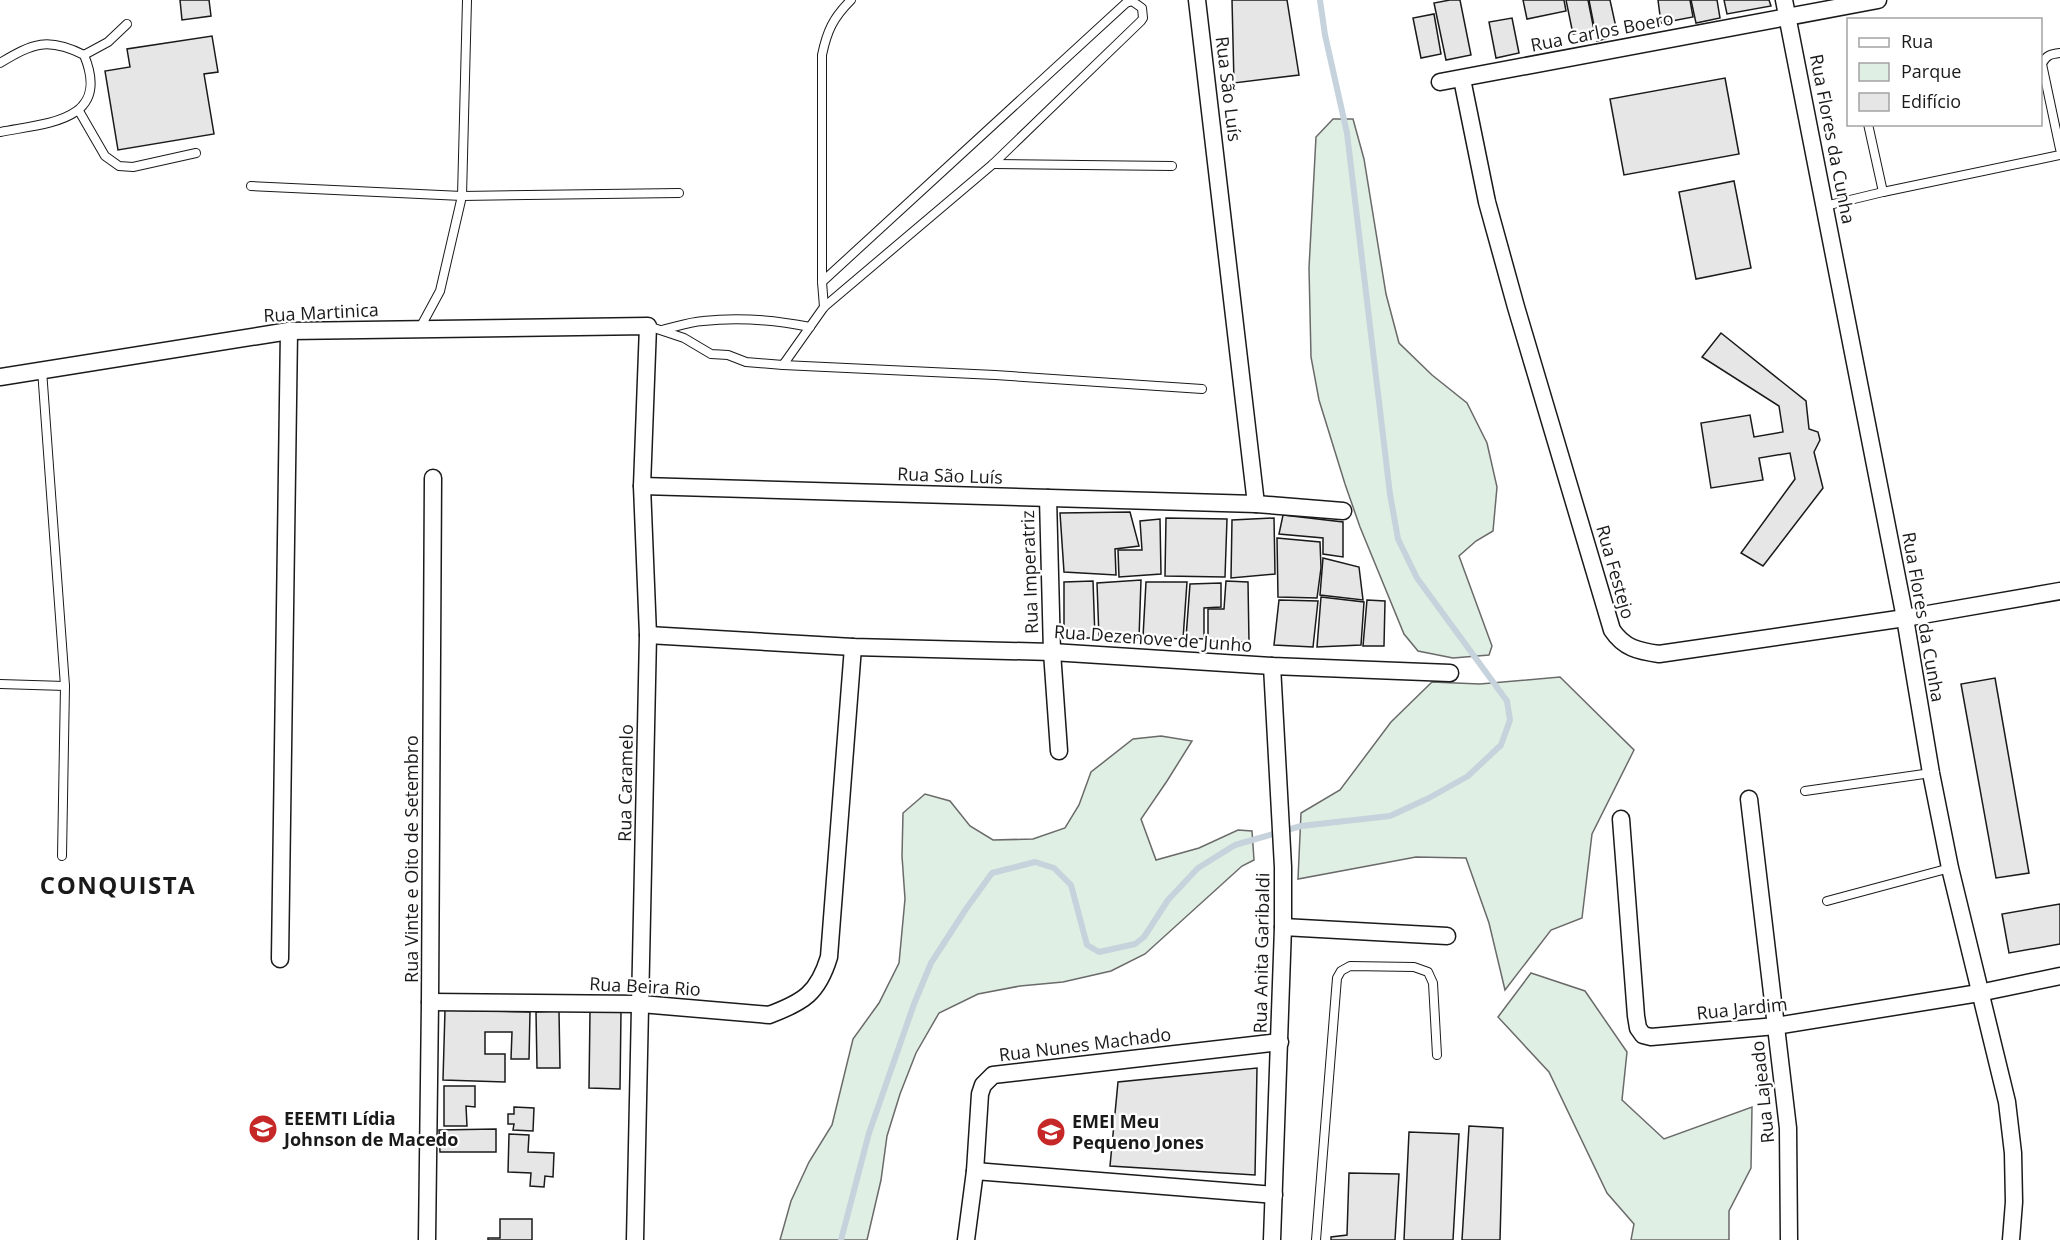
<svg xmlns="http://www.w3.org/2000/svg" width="2060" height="1240" viewBox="0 0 2060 1240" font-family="'Open Sans',sans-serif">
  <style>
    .green { fill: #e0efe3; stroke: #6a6a6a; stroke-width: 1.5 }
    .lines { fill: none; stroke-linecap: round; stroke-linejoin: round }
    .stream { stroke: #c6d2dc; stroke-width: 6 }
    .building { fill: #e6e6e6; stroke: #1a1a1a; stroke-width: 1.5 }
    .service-casing { stroke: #1a1a1a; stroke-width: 10 }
    .minor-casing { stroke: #1a1a1a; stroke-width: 19 }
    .service { stroke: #fff; stroke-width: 8 }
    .minor { stroke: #fff; stroke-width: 16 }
    .labels { text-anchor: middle; stroke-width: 4.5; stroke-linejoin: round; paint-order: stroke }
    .street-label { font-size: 18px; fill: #1a1a1a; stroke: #fff }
    .poi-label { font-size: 18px; font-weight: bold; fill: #1a1a1a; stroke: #fff; text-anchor: start }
    .district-label { font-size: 24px; font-weight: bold; letter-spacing: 1.5px; fill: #1a1a1a; stroke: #fff }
  </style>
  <rect width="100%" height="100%" fill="#fff"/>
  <g class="green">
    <polygon points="1333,119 1353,119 1364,159 1386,294 1399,343 1432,375 1467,403 1487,443 1497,487 1493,531 1476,541 1459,556 1492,646 1489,655 1453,658 1418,651 1404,634 1360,527 1345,484 1319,400 1311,357 1309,268 1316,137"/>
    <polygon points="1560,677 1634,750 1592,834 1582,918 1551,930 1505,990 1489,923 1466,858 1416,857 1298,879 1301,813 1340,790 1391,722 1432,682 1480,684"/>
    <polygon points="1161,736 1192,741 1167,781 1141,819 1156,860 1199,848 1238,830 1252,831 1254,860 1242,866 1145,954 1111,971 1063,982 1020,986 978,994 939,1013 916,1053 900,1094 887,1136 881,1180 867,1240 780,1240 791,1201 809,1162 832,1125 853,1039 879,1003 899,963 905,899 902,856 903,813 925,794 950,801 970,826 993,840 1033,839 1065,828 1079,805 1091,772 1133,739"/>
    <polygon points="1531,973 1585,991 1627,1052 1622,1100 1664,1139 1752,1107 1751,1168 1729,1211 1729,1240 1631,1240 1634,1224 1607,1193 1549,1072 1498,1017"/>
  </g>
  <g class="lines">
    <polyline class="stream" points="841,1240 869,1133 914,1004 931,963 966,909 992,873 1035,862 1054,868 1071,885 1087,945 1099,952 1135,944 1144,937 1168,900 1198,868 1235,845 1301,826 1390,816 1429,798 1468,776 1501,745 1510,720 1507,701 1417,578 1398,539 1390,494 1347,133 1325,35 1320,0"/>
  </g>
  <g class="building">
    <polygon points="180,0 209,0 211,16 182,20"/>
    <polygon points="1232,0 1287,0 1299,75 1234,83"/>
    <polygon points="1450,0 1460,0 1471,55 1446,60 1434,3"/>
    <polygon points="1523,0 1564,0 1566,11 1527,19"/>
    <polygon points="1566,0 1588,0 1594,30 1573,34"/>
    <polygon points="1589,0 1610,0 1617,32 1608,34 1608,38 1597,41"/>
    <polygon points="1658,0 1690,0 1693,17 1661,23"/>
    <polygon points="1691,0 1717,0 1720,18 1696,23"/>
    <polygon points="1724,0 1769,0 1771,6 1727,14"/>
    <polygon points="1434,14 1441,54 1421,58 1413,18"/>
    <polygon points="1512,18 1519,53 1496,58 1489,22"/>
    <polygon points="212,36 218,72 204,74 214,134 118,150 105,71 130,67 127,49"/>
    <polygon points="1725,78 1739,154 1624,175 1610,99"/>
    <polygon points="1734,181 1751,268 1696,279 1679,192"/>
    <polygon points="1721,333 1806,401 1809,429 1818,432 1820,440 1814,452 1823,488 1763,566 1741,553 1795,479 1790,453 1759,458 1763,480 1711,488 1701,423 1750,415 1754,437 1783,432 1779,406 1702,357"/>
    <polygon points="1130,512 1139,546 1115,549 1116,575 1064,572 1060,513"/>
    <polygon points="1283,515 1343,522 1343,557 1323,554 1323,538 1279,534"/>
    <polygon points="1166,518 1227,519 1225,577 1165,576"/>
    <polygon points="1274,518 1275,574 1231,578 1232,520"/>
    <polygon points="1160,519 1161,574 1119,577 1118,550 1142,550 1140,521"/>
    <polygon points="1277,538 1320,542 1321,568 1317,598 1278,597"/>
    <polygon points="1323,558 1359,567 1363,600 1320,595"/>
    <polygon points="1141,580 1139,638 1099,638 1097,583"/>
    <polygon points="1093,581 1095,638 1064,638 1064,582"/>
    <polygon points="1226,581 1248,582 1249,642 1208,641 1208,609 1224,609"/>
    <polygon points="1146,582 1187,582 1183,639 1143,637"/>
    <polygon points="1221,583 1221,607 1204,608 1204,639 1186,638 1190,584"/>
    <polygon points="1321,597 1364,602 1361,645 1317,647"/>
    <polygon points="1279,600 1318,601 1313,647 1274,645"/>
    <polygon points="1367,600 1385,601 1384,646 1363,646"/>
    <polygon points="1995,678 2029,873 1996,878 1961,684"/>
    <polygon points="2060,904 2060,944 2009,953 2002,914"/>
    <polygon points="445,1010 530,1012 529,1059 511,1059 512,1032 485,1032 485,1054 505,1054 505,1082 443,1080"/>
    <polygon points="559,1011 560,1068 537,1068 536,1012"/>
    <polygon points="590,1012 621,1012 620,1089 589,1088"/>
    <polygon points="1257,1068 1255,1175 1110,1166 1118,1082"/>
    <polygon points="444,1086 475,1086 475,1107 466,1106 467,1126 444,1126"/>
    <polygon points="514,1107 534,1108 533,1131 513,1130 514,1124 508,1124 508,1114 514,1114"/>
    <polygon points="1469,1126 1503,1128 1500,1240 1462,1240"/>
    <polygon points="496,1129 496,1152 440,1152 439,1130"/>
    <polygon points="1409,1132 1459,1134 1453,1240 1404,1240"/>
    <polygon points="509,1134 529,1135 528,1152 554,1153 553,1177 545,1176 544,1187 530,1186 531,1173 508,1172"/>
    <polygon points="1349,1173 1399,1174 1395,1240 1331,1240 1331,1237 1347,1235"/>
    <polygon points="500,1219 532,1219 532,1240 488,1240 488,1238 500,1238"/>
  </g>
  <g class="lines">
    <g class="service-casing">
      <g id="service">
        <path d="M2060,53C2051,54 2046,55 2042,64L2060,149"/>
        <polyline points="84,55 108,42 127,24"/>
        <path d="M0,63C33,43 48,37 84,55C112,122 46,123 0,132"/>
        <polyline points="79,111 105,156 119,166 133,167 196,153"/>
        <polyline points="1868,124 1883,192"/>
        <polyline points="993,164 1172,166"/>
        <polyline points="251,186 462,196 679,193"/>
        <polyline points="1825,206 1883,192 2060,155"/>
        <path d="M824,307L822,282V55C827,31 833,18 851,0"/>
        <polyline points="648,326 684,338 711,354 728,355 746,362 783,365 824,307 993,164 1141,21 1143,18 1142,8 1132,1 1126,3 822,282"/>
        <polyline points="420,328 440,291 462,196 467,0"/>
        <path d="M662,330C675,327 689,322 703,321C738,317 775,320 810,327"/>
        <polyline points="783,365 995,375 1202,389"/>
        <polyline points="42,370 65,686 62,856"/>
        <polyline points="0,684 65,686"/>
        <polyline points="1805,791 1931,773"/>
        <polyline points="1827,901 1950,868"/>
        <polyline points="1316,1240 1337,978 1341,971 1350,966 1414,967 1428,972 1433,983 1437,1055"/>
      </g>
    </g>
    <g class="minor-casing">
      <g id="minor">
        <polyline points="1197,0 1256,504"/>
        <polyline points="1784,0 1905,618 1931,773 1950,868 2007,1102 2013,1153 2014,1202 2011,1240"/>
        <path d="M1462,79L1487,202L1516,307L1612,630C1624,648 1638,651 1659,654L1905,618L2060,591"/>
        <polyline points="1440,82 1878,0"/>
        <polyline points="0,377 289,331 648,326 642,486 648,635 635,1240"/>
        <polyline points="642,486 1256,504 1343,511"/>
        <polyline points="1048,498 1052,652 1059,751"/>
        <polyline points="648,635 853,647 1052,652 1272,666 1450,673"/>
        <polyline points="1749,799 1788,1128 1789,1240"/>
        <polyline points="1621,819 1636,1016 1638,1028 1643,1035 1651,1037 1776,1026 1979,993 2060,976"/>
        <polyline points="1283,927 1447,936"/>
        <polyline points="280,959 289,331"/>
        <path d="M430,1002L641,1004L769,1015C804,1002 818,993 829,957L853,647"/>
        <polyline points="975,1171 1274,1195"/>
        <polyline points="427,1240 430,1002 433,478"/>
        <polyline points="966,1240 975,1171 980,1094 983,1085 993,1075 1280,1042"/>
        <polyline points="1272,1240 1283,927 1283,867 1272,666"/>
      </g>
    </g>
    <use href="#service" class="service"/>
    <use href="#minor" class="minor"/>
  </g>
  <defs>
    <g id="school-disc" transform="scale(1.5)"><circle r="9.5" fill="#c62828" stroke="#fff"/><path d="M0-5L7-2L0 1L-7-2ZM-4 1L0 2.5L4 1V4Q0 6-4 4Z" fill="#fff"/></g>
  </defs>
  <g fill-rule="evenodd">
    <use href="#school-disc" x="263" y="1129"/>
    <use href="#school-disc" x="1051" y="1132"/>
  </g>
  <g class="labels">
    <g class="street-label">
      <text transform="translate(1602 32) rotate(-11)" y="6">Rua Carlos Boero</text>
      <text transform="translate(1228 89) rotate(83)" y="6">Rua São Luís</text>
      <text transform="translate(1832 139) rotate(79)" y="6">Rua Flores da Cunha</text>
      <text transform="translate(321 313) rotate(-3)" y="6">Rua Martinica</text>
      <text transform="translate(950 476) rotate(2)" y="6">Rua São Luís</text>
      <text transform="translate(1030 572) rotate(-92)" y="6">Rua Imperatriz</text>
      <text transform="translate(1615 572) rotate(74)" y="6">Rua Festejo</text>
      <text transform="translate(1923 617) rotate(80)" y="6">Rua Flores da Cunha</text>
      <text transform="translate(1153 639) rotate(4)" y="6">Rua Dezenove de Junho</text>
      <text transform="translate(626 783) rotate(-89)" y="6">Rua Caramelo</text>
      <text transform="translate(412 859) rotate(-90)" y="6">Rua Vinte e Oito de Setembro</text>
      <text transform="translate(1262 953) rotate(-89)" y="6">Rua Anita Garibaldi</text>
      <text transform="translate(645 987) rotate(3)" y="6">Rua Beira Rio</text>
      <text transform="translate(1742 1009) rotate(-6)" y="6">Rua Jardim</text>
      <text transform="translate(1085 1045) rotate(-7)" y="6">Rua Nunes Machado</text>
      <text transform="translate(1763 1092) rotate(-96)" y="6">Rua Lajeado</text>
    </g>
    <g class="poi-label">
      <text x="284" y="1125">EEEMTI Lídia<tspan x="284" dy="21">Johnson de Macedo</tspan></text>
      <text x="1072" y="1128">EMEI Meu<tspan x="1072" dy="21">Pequeno Jones</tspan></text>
    </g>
    <g class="district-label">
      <text x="118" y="894">CONQUISTA</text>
    </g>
  </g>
  <rect x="1847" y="18" width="195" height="108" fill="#ffffff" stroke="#a3a3a3" stroke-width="1.5"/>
  <rect x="1859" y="38" width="30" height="9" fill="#ffffff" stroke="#a3a3a3" stroke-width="1.5"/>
  <text x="1901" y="48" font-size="18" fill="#1a1a1a">Rua</text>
  <rect x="1859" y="63" width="30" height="18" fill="#e0efe3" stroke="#a3a3a3" stroke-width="1.5"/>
  <text x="1901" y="78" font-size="18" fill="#1a1a1a">Parque</text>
  <rect x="1859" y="93" width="30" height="18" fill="#e6e6e6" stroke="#a3a3a3" stroke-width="1.5"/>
  <text x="1901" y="108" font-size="18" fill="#1a1a1a">Edifício</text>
</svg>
